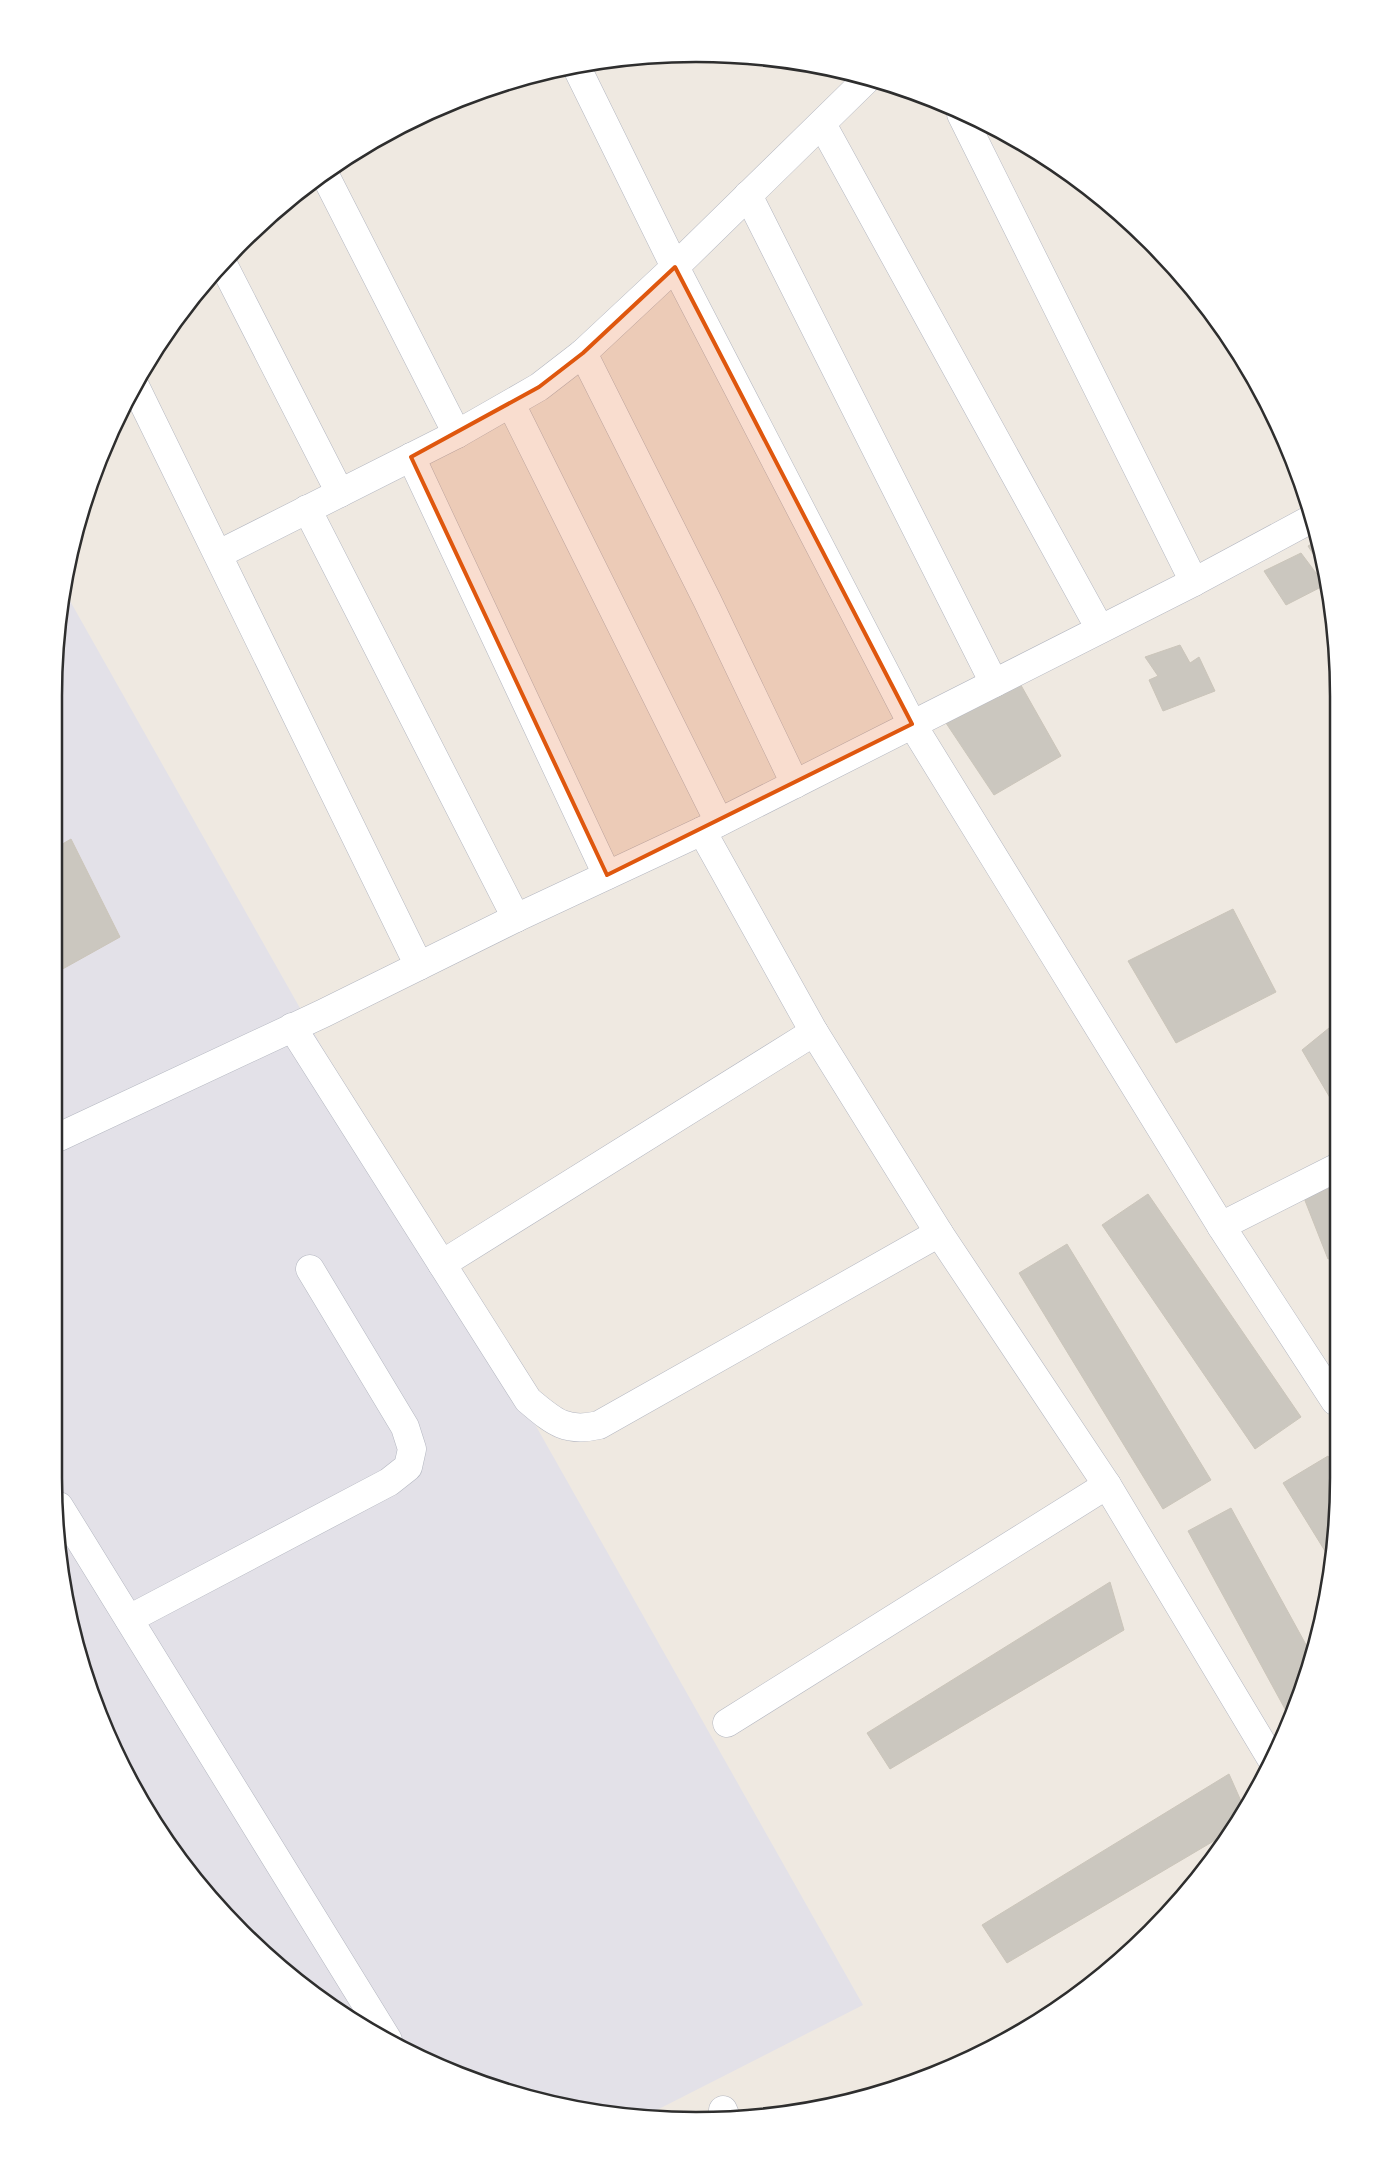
<svg xmlns="http://www.w3.org/2000/svg" width="1393" height="2174" viewBox="0 0 1393 2174" font-family="Cabin,sans-serif">
  <style>
    .industrial { fill: #e3e1e8 }
    .building { fill: #cbc7bf; stroke: #cbc5ba }
    .lines { fill: none; stroke-linecap: round; stroke-linejoin: round }
    .street-casing { stroke: #b4b7c1; stroke-width: 29 }
    .street { stroke: #fff; stroke-width: 28 }
    .marked { fill: #df570e; fill-opacity: 0.2; stroke: #df570e; stroke-width: 4; stroke-linejoin: round }
    .rim { fill: none; stroke: #2e2e2e; stroke-width: 2.5 }
  </style>
  <rect width="100%" height="100%" fill="#efe9e1"/>
  <polygon class="industrial" points="65,592 863,2005 643,2117 490,2086 375,2034 305,1987 242,1932 162,1835 88,1684 59,1562 59,612"/>
  <g class="building">
    <polygon points="1319,540 1324,571 1308,546"/>
    <polygon points="1301,553 1325,585 1286,605 1264,571"/>
    <polygon points="1180,645 1190,663 1199,657 1215,691 1163,711 1149,680 1158,676 1145,657"/>
    <polygon points="1018,680 1061,756 994,795 946,723"/>
    <polygon points="71,839 120,937 59,971 59,846"/>
    <polygon points="1233,909 1276,992 1176,1043 1128,961"/>
    <polygon points="1329,1028 1336,1042 1336,1108 1302,1050"/>
    <polygon points="1335,1186 1335,1256 1328,1259 1304,1198"/>
    <polygon points="1148,1194 1301,1417 1255,1449 1102,1225"/>
    <polygon points="1067,1244 1211,1480 1163,1509 1019,1273"/>
    <polygon points="1328,1456 1334,1466 1333,1564 1283,1483"/>
    <polygon points="1231,1508 1310,1652 1291,1720 1188,1531"/>
    <polygon points="1110,1582 1124,1630 890,1769 867,1733"/>
    <polygon points="1229,1774 1245,1810 1229,1832 1007,1963 982,1925"/>
  </g>
  <g class="lines">
    <g class="street-casing">
      <g id="street">
        <polyline points="577,68 675,267 912,724 1221,1226 1335,1401"/>
        <polyline points="961,114 1194,582"/>
        <polyline points="822,124 1100,629"/>
        <polyline points="325,175 457,434"/>
        <polyline points="748,195 994,683"/>
        <polyline points="223,264 340,493"/>
        <polyline points="583,353 707,600 795,784"/>
        <polyline points="136,388 419,966"/>
        <polyline points="511,404 719,822"/>
        <polyline points="411,457 607,875"/>
        <polyline points="307,509 516,918"/>
        <polyline points="219,554 457,434 539,387 583,353 675,267 867,79"/>
        <polyline points="702,831 814,1032 939,1233 1107,1485 1272,1760"/>
        <path d="M292,1027L528,1400C553,1421 565,1433 599,1425L939,1233"/>
        <polyline points="59,1137 324,1013 516,918 702,831 1194,582 1313,518"/>
        <polyline points="1221,1226 1336,1168"/>
        <polyline points="442,1264 814,1032"/>
        <polyline points="59,1506 388,2040"/>
        <polyline points="129,1619 389,1482 408,1467 412,1449 405,1427 310,1269"/>
        <polyline points="727,1723 1107,1485"/>
        <polyline points="723,2110 726,2117"/>
      </g>
    </g>
    <use href="#street" class="street"/>
  </g>
  <path class="marked" d="M675,267L912,724L607,875L411,457L539,387L583,353Z"/>
  <path d="M0 0H1393V2174H0ZM696 62H696A634 634 0 0 1 1330 696V1478A634 634 0 0 1 696 2112H696A634 634 0 0 1 62 1478V696A634 634 0 0 1 696 62Z" fill="#fff" fill-rule="evenodd"/>
  <path class="rim" d="M696 62H696A634 634 0 0 1 1330 696V1478A634 634 0 0 1 696 2112H696A634 634 0 0 1 62 1478V696A634 634 0 0 1 696 62Z"/>
</svg>
